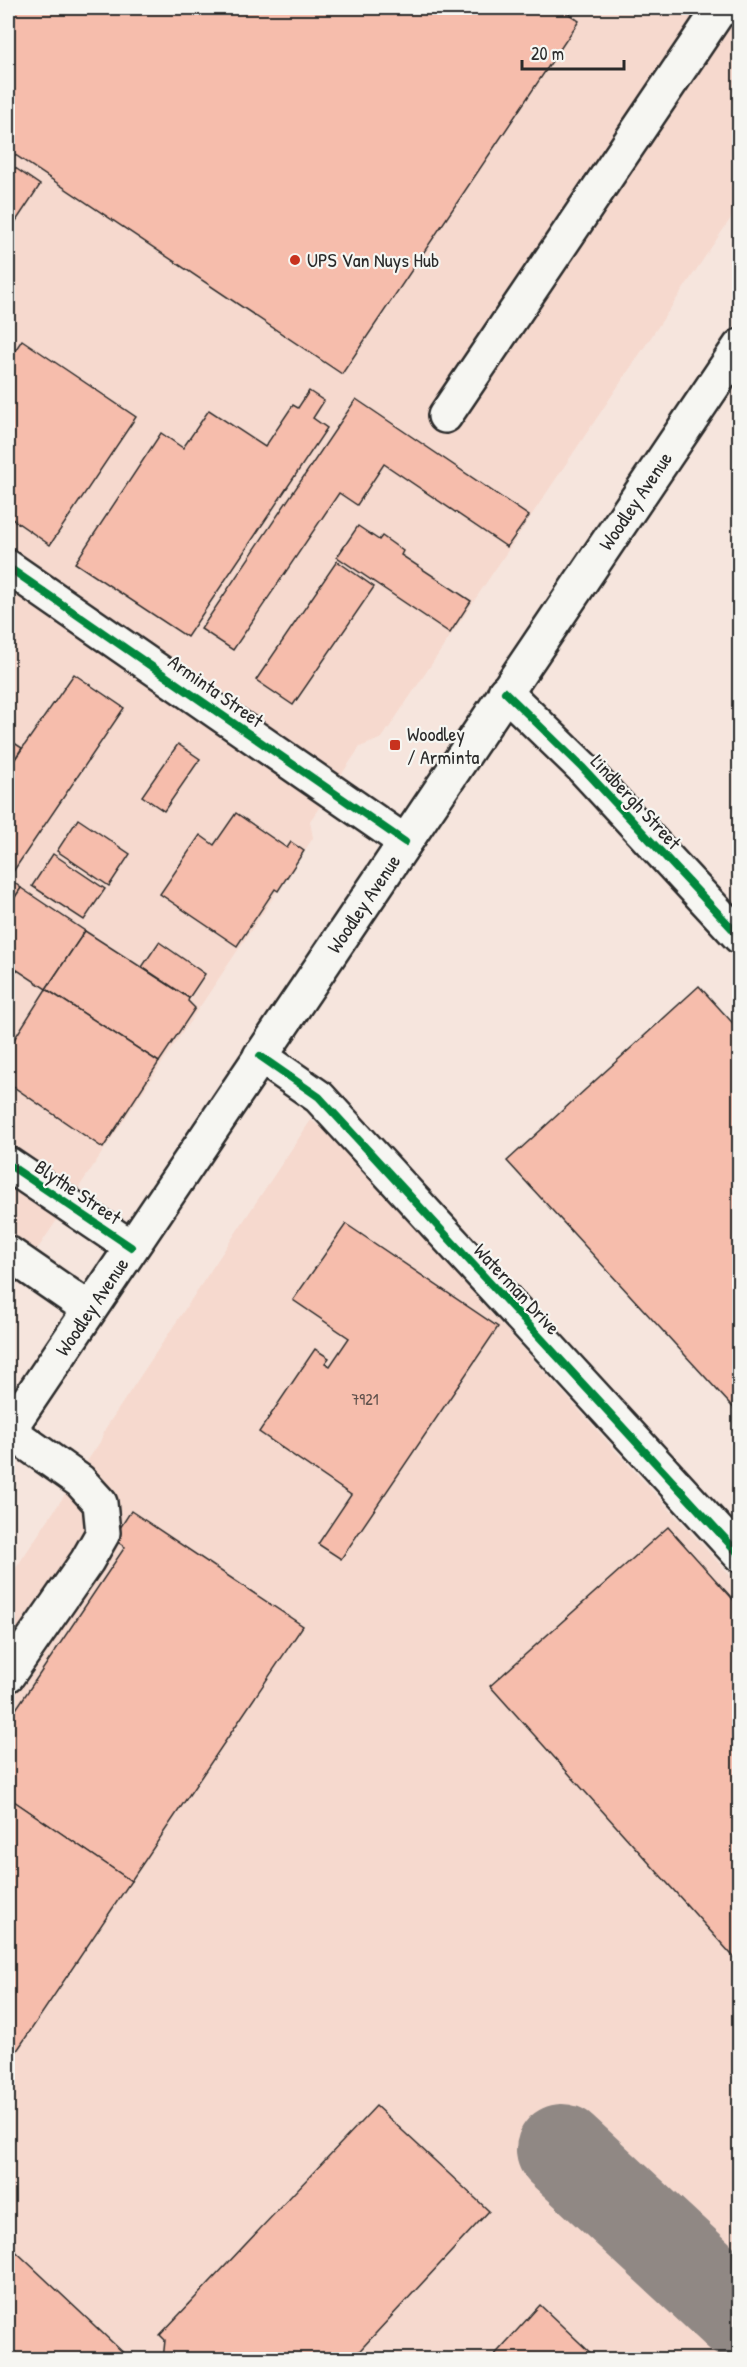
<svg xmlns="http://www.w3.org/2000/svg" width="747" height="2367" viewBox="0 0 747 2367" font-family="'Patrick Hand',sans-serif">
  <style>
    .built { fill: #f6d9ce }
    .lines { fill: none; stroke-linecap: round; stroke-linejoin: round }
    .taxiway { stroke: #908884; stroke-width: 92 }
    .building { fill: #f6bdac; stroke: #2b2b2b; stroke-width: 1.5 }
    .minor-casing { stroke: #2b2b2b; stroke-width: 38 }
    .major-casing { stroke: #2b2b2b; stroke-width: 38 }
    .minor { stroke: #f6f6f2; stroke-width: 33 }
    .major { stroke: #f6f6f2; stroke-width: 33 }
    .cycleway-casing { stroke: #f6f6f2; stroke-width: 11 }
    .cycleway { stroke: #00873e; stroke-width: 8 }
    .poi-dot { fill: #c8321e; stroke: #f6f6f2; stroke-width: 2 }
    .labels { text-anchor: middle; stroke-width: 4.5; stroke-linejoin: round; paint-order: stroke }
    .number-label { font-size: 16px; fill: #5e504b }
    .poi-label { font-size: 20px; fill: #2b2b2b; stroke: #f6f6f2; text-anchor: start }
    .street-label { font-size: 20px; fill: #2b2b2b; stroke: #f6f6f2 }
  </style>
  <rect width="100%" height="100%" fill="#f6e5dd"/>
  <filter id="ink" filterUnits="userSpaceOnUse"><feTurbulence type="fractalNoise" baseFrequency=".0167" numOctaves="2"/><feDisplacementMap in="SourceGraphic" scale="12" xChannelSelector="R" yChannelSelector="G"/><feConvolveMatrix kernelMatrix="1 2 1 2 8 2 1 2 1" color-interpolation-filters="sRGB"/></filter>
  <g filter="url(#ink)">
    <g class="built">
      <polygon points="8,8 739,8 739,206 382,738 360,747 310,821 313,838 8,1293"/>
      <polygon points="311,1120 330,1134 614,1449 739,1585 739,2359 8,2360 8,1580 100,1442 105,1429"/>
    </g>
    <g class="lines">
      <polyline class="taxiway" points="562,2150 740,2315"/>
    </g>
    <g class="building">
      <polygon points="8,8 560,8 579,21 342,374 8,150"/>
      <polygon points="8,163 40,185 8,233"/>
      <polygon points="22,340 136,417 50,545 8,516 8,361"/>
      <polygon points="309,391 324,401 313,418 327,428 187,637 75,563 161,433 183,448 209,410 265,447 293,405 298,408"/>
      <polygon points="356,399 529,516 507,547 384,464 357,505 339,493 233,650 201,629"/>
      <polygon points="358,526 379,540 382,536 403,551 401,555 471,601 450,633 337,557"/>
      <polygon points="337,561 374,587 293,705 256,680"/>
      <polygon points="74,674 124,708 8,879 8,769"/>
      <polygon points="8,739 22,748 8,769"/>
      <polygon points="178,744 200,759 164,811 142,796"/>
      <polygon points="236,813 287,848 291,842 304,851 278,891 275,889 237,946 160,894 200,835 214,845"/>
      <polygon points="78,819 130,854 109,886 57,851"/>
      <polygon points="53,854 105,889 84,920 32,886"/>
      <polygon points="8,878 21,888 8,908"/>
      <polygon points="21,888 85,931 46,989 8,964 12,957 8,954 8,908"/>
      <polygon points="85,931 189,998 188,1001 195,1008 159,1062 46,989"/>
      <polygon points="159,942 205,974 189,998 142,967"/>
      <polygon points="699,986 740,1031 740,1415 507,1161"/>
      <polygon points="46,989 159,1062 103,1148 8,1083 8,1049"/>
      <polygon points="346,1224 498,1327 341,1559 318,1544 351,1495 259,1432 315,1349 329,1358 325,1363 330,1366 349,1338 293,1300"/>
      <polygon points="131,1511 303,1626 131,1881 8,1797 8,1721 125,1547 113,1539"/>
      <polygon points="668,1527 740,1607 740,1964 490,1686"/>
      <polygon points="8,1797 131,1881 8,2064"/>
      <polygon points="376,2106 489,2211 351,2360 163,2360 165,2340 160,2335"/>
      <polygon points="8,2244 131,2360 8,2360"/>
      <polygon points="540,2305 598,2360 490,2360"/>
    </g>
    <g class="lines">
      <g class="minor-casing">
        <g id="minor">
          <polyline points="445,416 720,9 726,8"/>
          <polyline points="8,567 405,842"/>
          <polyline points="505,692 582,767 740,937"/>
          <polyline points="260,1056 319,1097 740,1555"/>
          <polyline points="8,1164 131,1247"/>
          <polyline points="8,1253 89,1309"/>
          <polyline points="8,1675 87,1561 103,1533 100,1503 80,1481 8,1430"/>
        </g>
      </g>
      <g class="major-casing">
        <g id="major">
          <path id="s1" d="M8,1431L740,346"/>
        </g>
      </g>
      <use href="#minor" class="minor"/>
      <use href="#major" class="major"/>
      <g class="cycleway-casing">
        <g id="cycleway">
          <polyline points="8,567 405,842"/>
          <polyline points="505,692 582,767 740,937"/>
          <polyline points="260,1056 319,1097 740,1555"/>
          <polyline points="8,1164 131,1247"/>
        </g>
      </g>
      <use href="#cycleway" class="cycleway"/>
    </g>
  </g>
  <g class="poi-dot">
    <circle cx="295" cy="260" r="6"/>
    <rect x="389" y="739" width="12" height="12" rx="3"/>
  </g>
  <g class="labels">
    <g class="number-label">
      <text x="365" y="1405">7921</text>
    </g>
    <g class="poi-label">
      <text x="307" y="267">UPS Van Nuys Hub</text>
      <text x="407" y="741">Woodley<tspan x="407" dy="23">/ Arminta</tspan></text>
    </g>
    <g class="street-label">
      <text dy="7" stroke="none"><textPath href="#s1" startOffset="1122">Woodley Avenue</textPath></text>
      <text transform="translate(216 691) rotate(35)" y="7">Arminta Street</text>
      <text transform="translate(636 802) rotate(47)" y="7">Lindbergh Street</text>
      <text dy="7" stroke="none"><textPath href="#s1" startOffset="636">Woodley Avenue</textPath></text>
      <text transform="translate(78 1192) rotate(34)" y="7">Blythe Street</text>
      <text transform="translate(517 1289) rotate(47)" y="7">Waterman Drive</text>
      <text dy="7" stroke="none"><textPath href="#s1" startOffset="150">Woodley Avenue</textPath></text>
    </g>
  </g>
  <rect width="747" height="2367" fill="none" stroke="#f6f6f2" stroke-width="30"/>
  <rect x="15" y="15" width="717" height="2337" fill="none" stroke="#2b2b2b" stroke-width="2" filter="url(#ink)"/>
  <path d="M522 60v9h102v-9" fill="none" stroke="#2b2b2b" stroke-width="3"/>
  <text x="531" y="60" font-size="18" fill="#2b2b2b" stroke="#f6f6f2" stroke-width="4.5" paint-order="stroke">20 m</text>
</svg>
